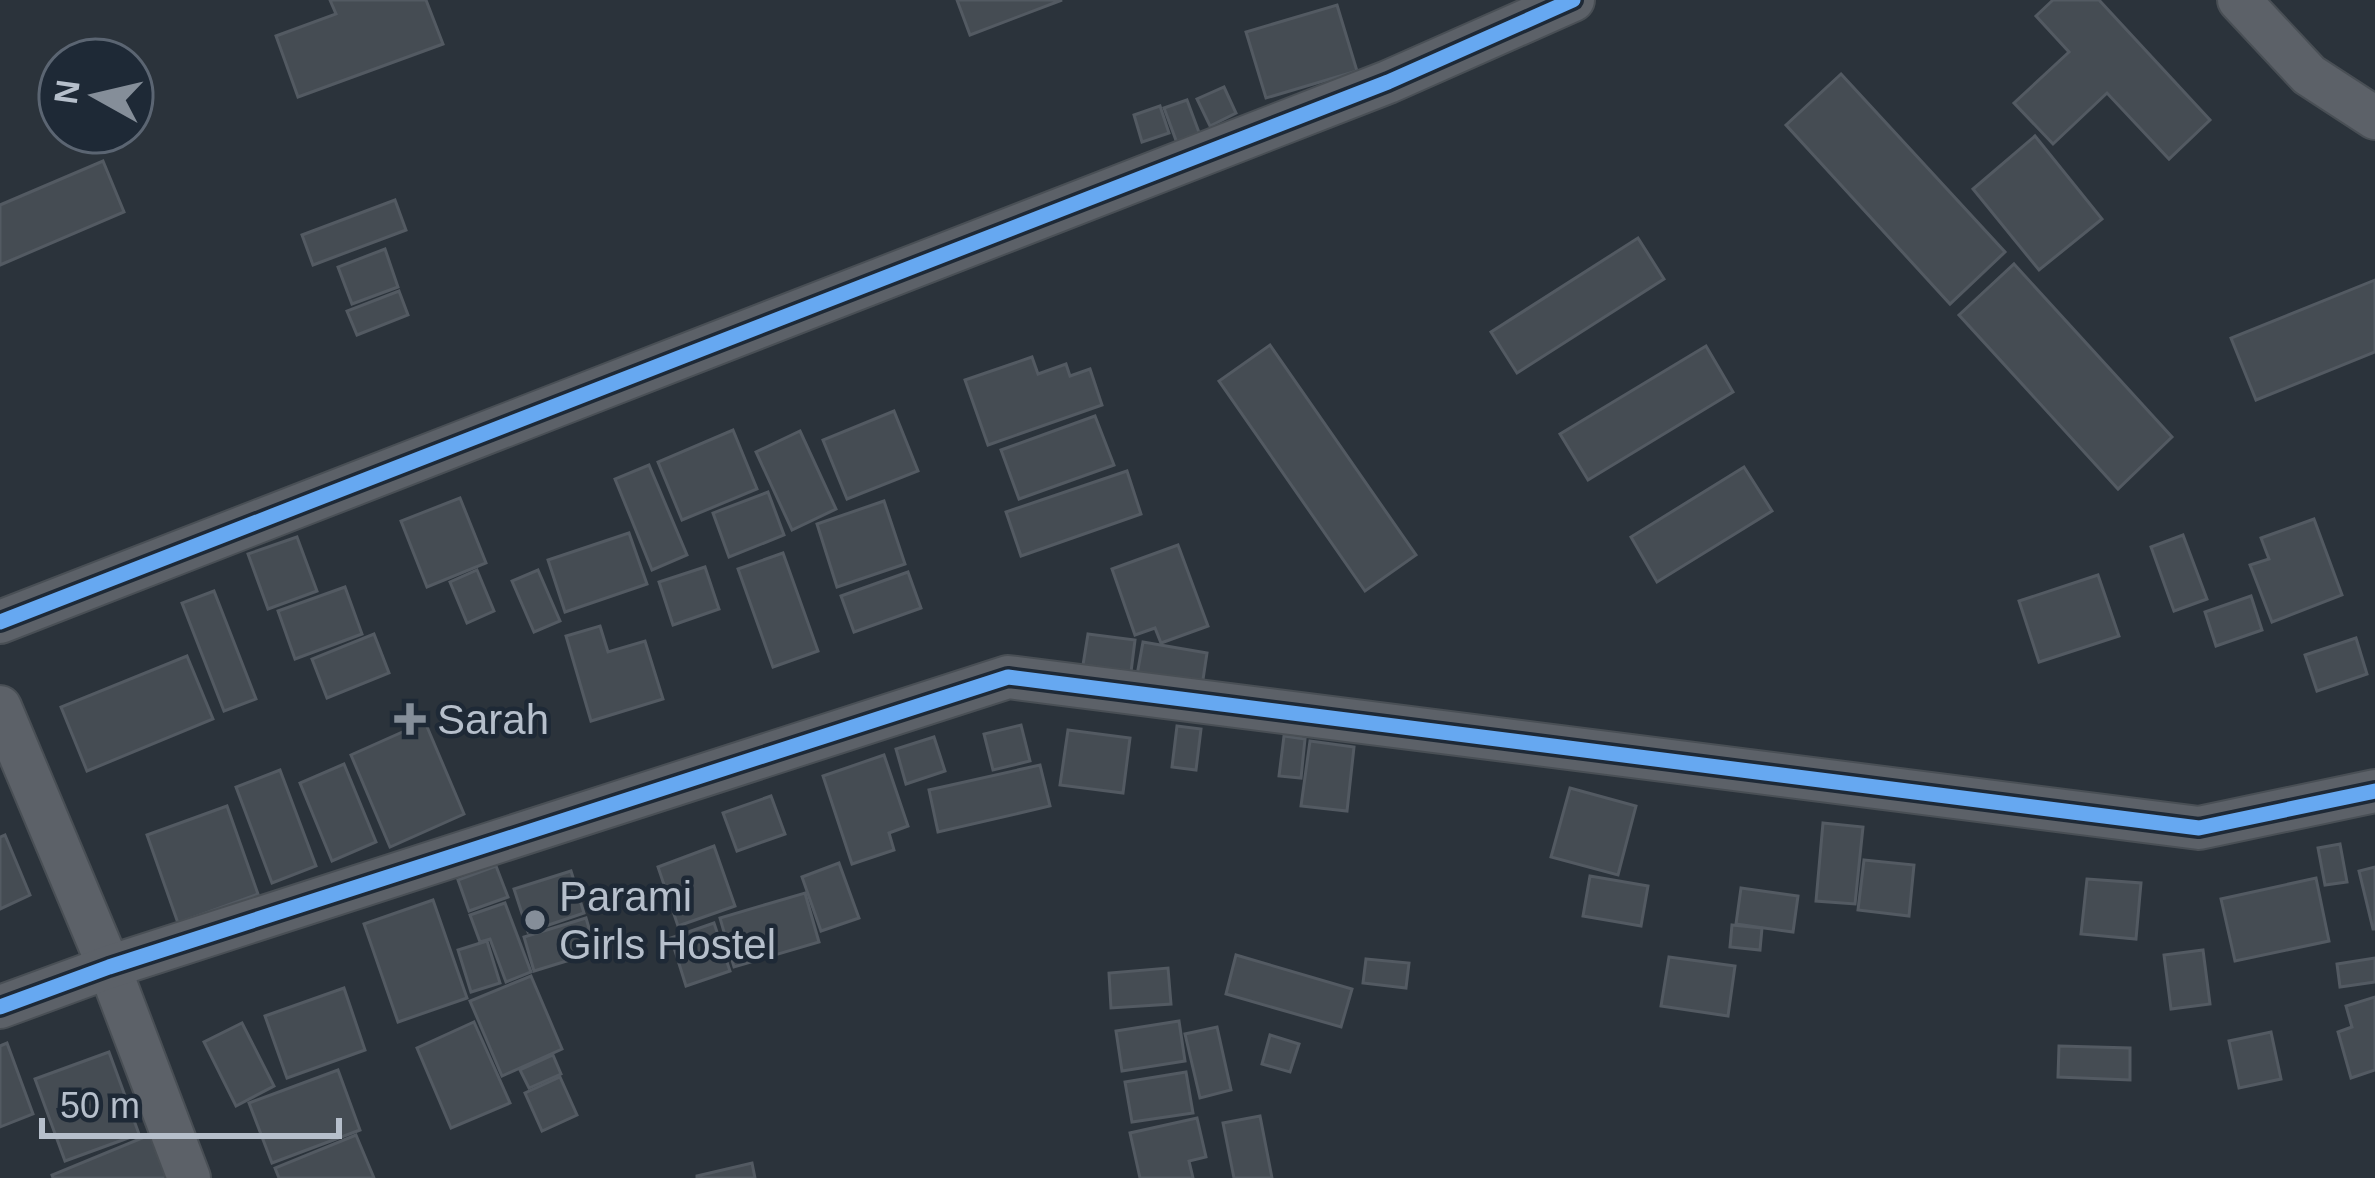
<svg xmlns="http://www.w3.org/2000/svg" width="2375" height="1178" viewBox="0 0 2375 1178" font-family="Arial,sans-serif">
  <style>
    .building { fill: #454c53; stroke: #535a62; stroke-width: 3 }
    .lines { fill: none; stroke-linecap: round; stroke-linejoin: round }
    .minor-casing { stroke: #494f55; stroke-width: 46 }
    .minor { stroke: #5c6168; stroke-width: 42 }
    .cycleway-casing { stroke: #1e2936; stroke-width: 22 }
    .cycleway { stroke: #66a8f1; stroke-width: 15 }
    .poi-dot { fill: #858e99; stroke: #1e2936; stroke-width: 4.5 }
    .labels { text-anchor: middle; stroke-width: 9; stroke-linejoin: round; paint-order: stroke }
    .poi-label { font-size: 42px; fill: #b6bfcb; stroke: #1e2936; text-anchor: start }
  </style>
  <rect width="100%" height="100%" fill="#2b333b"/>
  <g class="building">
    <polygon points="330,0 426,0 443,44 298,97 276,36 336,14"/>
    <polygon points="957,0 1062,0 970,35"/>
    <polygon points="2053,0 2099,0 2210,120 2169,159 2107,93 2053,144 2014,103 2069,52 2036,16"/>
    <polygon points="1337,5 1357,71 1266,98 1246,32"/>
    <polygon points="1841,74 2005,252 1950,304 1786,125"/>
    <polygon points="1224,87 1236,113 1210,126 1197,99"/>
    <polygon points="1187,100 1200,135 1177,143 1164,108"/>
    <polygon points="1160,106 1169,133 1142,142 1134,115"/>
    <polygon points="2035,136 2102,219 2039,270 1973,189"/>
    <polygon points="103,161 124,212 0,265 0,205"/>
    <polygon points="395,200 406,230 313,265 302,235"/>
    <polygon points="1638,238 1664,279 1517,373 1491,332"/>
    <polygon points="385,249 398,287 352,304 338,267"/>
    <polygon points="2014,264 2172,437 2118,489 1959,315"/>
    <polygon points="2375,280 2375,352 2256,400 2231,338"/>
    <polygon points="399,291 408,315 357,335 347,311"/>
    <polygon points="1270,345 1416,555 1365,591 1219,381"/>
    <polygon points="1706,346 1733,392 1588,480 1560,434"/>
    <polygon points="1032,357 1038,374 1066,364 1070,376 1090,369 1102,405 988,445 965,380"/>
    <polygon points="894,411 918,471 847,499 823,440"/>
    <polygon points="1095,416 1114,465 1019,499 1001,450"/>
    <polygon points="733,430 757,489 682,520 658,462"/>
    <polygon points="800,431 836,509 792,530 756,452"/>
    <polygon points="649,465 687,555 652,570 615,479"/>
    <polygon points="1744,467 1772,511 1657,582 1631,537"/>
    <polygon points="1127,471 1141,514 1021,556 1006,512"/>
    <polygon points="768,492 784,535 729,557 713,513"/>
    <polygon points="460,498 486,563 427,587 401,521"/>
    <polygon points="884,501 905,564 837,587 817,524"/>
    <polygon points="2314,519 2342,595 2272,622 2250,565 2269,559 2261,538"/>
    <polygon points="629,533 647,584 565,612 548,560"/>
    <polygon points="2183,535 2207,599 2174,611 2151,547"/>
    <polygon points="297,537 317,591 268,609 248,554"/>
    <polygon points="1178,545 1208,626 1161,643 1155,628 1135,635 1112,569"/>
    <polygon points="783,553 818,651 773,667 738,569"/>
    <polygon points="705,567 719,609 673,625 659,582"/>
    <polygon points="477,570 494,611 467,623 450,582"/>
    <polygon points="538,570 560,621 534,632 512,581"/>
    <polygon points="908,572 921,608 854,632 841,596"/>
    <polygon points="2098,575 2119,636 2039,662 2019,601"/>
    <polygon points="345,587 362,634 295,659 278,611"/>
    <polygon points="214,591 256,699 224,711 182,603"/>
    <polygon points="2251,596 2262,630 2216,646 2205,612"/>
    <polygon points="600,626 608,652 645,641 663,699 591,721 566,636"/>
    <polygon points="374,634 389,673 327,698 312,659"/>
    <polygon points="1088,634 1135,640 1131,672 1083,665"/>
    <polygon points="2356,638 2367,674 2317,691 2305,655"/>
    <polygon points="1143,642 1207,653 1202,686 1137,675"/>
    <polygon points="187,656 213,719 87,771 61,707"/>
    <polygon points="425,722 464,814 390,847 351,755"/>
    <polygon points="1021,725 1030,761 993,770 984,734"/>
    <polygon points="1177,726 1201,729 1196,770 1172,767"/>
    <polygon points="1068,730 1130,738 1123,793 1060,785"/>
    <polygon points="1284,736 1305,739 1301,778 1279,776"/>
    <polygon points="934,737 945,771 906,784 896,749"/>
    <polygon points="1310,741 1354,747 1347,811 1301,806"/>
    <polygon points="884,755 908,826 889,833 894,850 852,864 823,776"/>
    <polygon points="344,764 376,842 332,861 300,783"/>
    <polygon points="1040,765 1050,806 938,832 929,790"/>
    <polygon points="280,770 316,866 272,883 236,787"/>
    <polygon points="1570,788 1636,806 1618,875 1551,857"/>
    <polygon points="771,796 785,834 737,851 723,813"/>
    <polygon points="227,806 258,894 178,923 147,835"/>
    <polygon points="1823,823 1863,827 1855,904 1816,901"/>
    <polygon points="5,835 30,895 0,909 0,837"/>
    <polygon points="2340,844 2347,882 2325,885 2318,848"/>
    <polygon points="714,846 735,906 678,926 658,867"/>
    <polygon points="1864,860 1914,865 1909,916 1858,910"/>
    <polygon points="839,863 859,918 821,931 802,877"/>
    <polygon points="496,866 508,897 469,911 458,880"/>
    <polygon points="2375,867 2375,929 2373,929 2359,871"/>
    <polygon points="571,871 584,913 528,932 514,889"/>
    <polygon points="1590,876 1648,886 1641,926 1583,916"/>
    <polygon points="2316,878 2329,941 2235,961 2221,899"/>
    <polygon points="2087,879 2141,883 2136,939 2081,934"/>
    <polygon points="1741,888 1798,896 1793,932 1736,924"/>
    <polygon points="805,893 819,942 734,967 720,918"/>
    <polygon points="433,900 467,998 398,1022 364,924"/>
    <polygon points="505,903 531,972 506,982 490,939 480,942 470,915"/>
    <polygon points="586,918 596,952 534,971 524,937"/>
    <polygon points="714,923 730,971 686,986 671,938"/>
    <polygon points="1732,925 1762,928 1760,950 1730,947"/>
    <polygon points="487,941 500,983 471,992 458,950"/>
    <polygon points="2203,950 2210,1004 2171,1009 2164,955"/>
    <polygon points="1236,955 1352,989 1341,1027 1226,994"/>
    <polygon points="1669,957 1735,966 1728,1016 1661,1006"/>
    <polygon points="2375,958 2375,982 2340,987 2337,964"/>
    <polygon points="1366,959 1409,963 1406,988 1363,983"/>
    <polygon points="1168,968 1171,1004 1111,1008 1109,973"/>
    <polygon points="531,976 562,1049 502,1076 470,1001"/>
    <polygon points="344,988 365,1050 287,1078 265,1016"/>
    <polygon points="2375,997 2375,1070 2351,1078 2338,1032 2352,1027 2346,1006"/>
    <polygon points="1179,1021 1185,1061 1122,1071 1116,1031"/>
    <polygon points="474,1022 510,1103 451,1128 417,1048"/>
    <polygon points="242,1023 274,1086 236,1106 204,1042"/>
    <polygon points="1217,1027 1231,1090 1200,1098 1185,1034"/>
    <polygon points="2271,1032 2281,1079 2239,1088 2229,1041"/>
    <polygon points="1270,1035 1299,1044 1290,1072 1262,1064"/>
    <polygon points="7,1043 33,1114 0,1127 0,1046"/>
    <polygon points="2059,1046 2130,1048 2130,1080 2058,1077"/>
    <polygon points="109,1052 139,1134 65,1161 35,1079"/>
    <polygon points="553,1055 561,1074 529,1088 520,1070"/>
    <polygon points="338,1070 360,1130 272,1163 249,1103"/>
    <polygon points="1186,1072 1193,1113 1132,1122 1125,1082"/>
    <polygon points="560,1077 577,1115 542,1131 525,1093"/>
    <polygon points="1260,1116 1272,1178 1234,1178 1223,1123"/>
    <polygon points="1197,1118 1206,1157 1189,1161 1193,1178 1140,1178 1130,1133"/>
    <polygon points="159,1131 177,1178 53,1178 52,1175"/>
    <polygon points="356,1135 374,1178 279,1178 275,1168"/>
    <polygon points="752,1163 755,1178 697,1178 697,1176"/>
  </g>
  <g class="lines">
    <g class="minor-casing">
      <g id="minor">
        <polyline points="2239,0 2309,75 2375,118"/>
        <polyline points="0,622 1388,82 1573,0"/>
        <polyline points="0,707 109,967 189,1178"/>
        <polyline points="0,1007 109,967 1008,677 2199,828 2375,791"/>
      </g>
    </g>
    <use href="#minor" class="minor"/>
    <g class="cycleway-casing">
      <g id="cycleway">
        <polyline points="0,622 1388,82 1573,0"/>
        <polyline points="0,1007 109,967 1008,677 2199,828 2375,791"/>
      </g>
    </g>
    <use href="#cycleway" class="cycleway"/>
  </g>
  <g class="poi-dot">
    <path d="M404 701h12v12h12v12h-12v12h-12v-12h-12v-12h12z"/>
    <circle cx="535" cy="920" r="12"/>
  </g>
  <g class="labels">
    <g class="poi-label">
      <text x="437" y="734">Sarah</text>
      <text x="559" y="911">Parami<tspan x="559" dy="48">Girls Hostel</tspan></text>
    </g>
  </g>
  <g transform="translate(96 96) rotate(278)"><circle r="57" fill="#1e2936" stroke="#5b6572" stroke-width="3"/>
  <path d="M0-9L21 45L0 30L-21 45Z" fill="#858e99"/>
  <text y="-18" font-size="33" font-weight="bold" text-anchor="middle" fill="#b6bfcb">N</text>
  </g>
  <path d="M42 1118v18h297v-18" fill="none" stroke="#b6bfcb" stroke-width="6"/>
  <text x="60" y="1118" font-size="36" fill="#b6bfcb" stroke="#1e2936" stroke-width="9" paint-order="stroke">50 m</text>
</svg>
